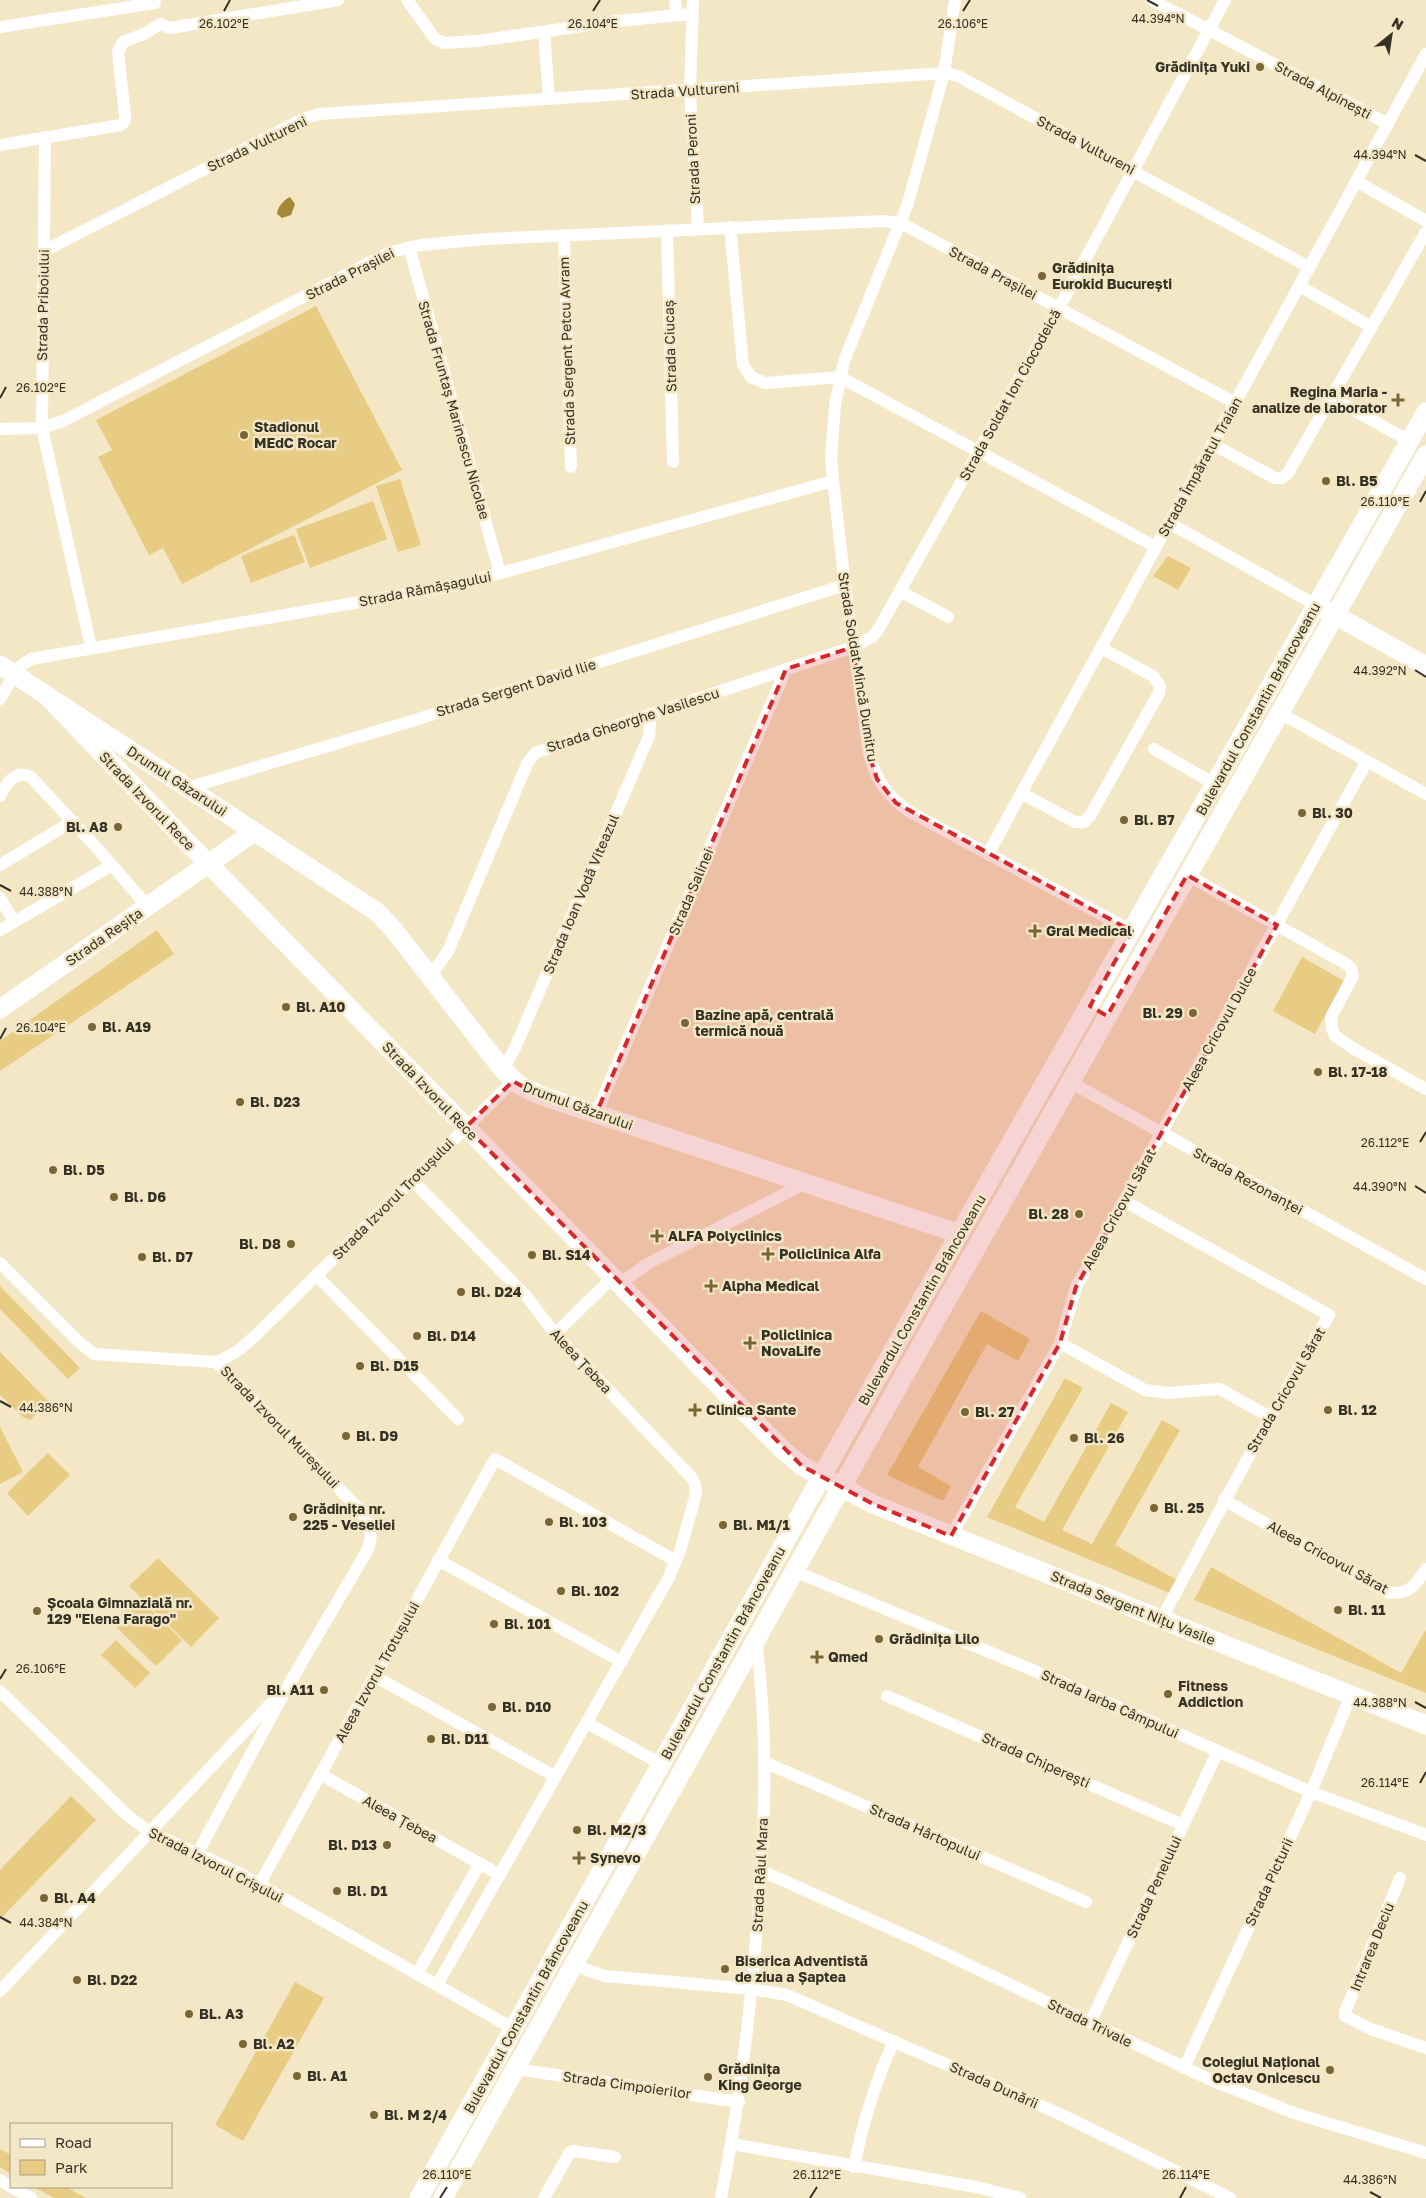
<svg xmlns="http://www.w3.org/2000/svg" width="1426" height="2198" viewBox="0 0 1426 2198" font-family="'Golos Text',sans-serif">
  <style>
    .green { fill: #e8cc83 }
    .water { fill: #a58836 }
    .lines { fill: none; stroke-linecap: round; stroke-linejoin: round }
    .street { stroke: #fff; stroke-width: 12 }
    .secondary { stroke: #fff; stroke-width: 19 }
    .marked { fill: #d62828; fill-opacity: 0.2; stroke: #d62828; stroke-width: 4; stroke-dasharray: 10 6; stroke-linejoin: round }
    .ticks { fill: none; stroke: #353124; stroke-width: 2 }
    .poi-dot { fill: #786635; stroke: #f3e7c6; stroke-width: 2 }
    .labels { text-anchor: middle; stroke-width: 5; stroke-linejoin: round; paint-order: stroke }
    .poi-label { font-size: 14px; font-weight: bold; fill: #353124; stroke: #f3e7c6; text-anchor: start }
    .street-label { font-size: 14px; fill: #353124; stroke: #f3e7c6 }
    .ticks-label { font-size: 12px; text-anchor: middle; fill: #353124; stroke: #f3e7c6; stroke-width: 5; stroke-linejoin: round; paint-order: stroke }
  </style>
  <rect width="100%" height="100%" fill="#f3e7c6"/>
  <g class="green">
    <polygon points="316,306 402,470 182,584 163,548 149,555 98,457 112,450 96,420"/>
    <polygon points="400,479 421,545 398,552 376,486"/>
    <polygon points="373,501 387,539 310,568 296,529"/>
    <polygon points="294,535 305,562 251,583 241,556"/>
    <polygon points="1168,556 1191,568 1178,590 1153,576"/>
    <polygon points="157,930 174,954 0,1071 0,1041"/>
    <polygon points="1302,957 1344,981 1315,1034 1273,1011"/>
    <polygon points="0,1286 80,1368 68,1379 0,1309"/>
    <polygon points="981,1311 1030,1339 1018,1361 987,1344 918,1467 951,1486 943,1501 887,1475"/>
    <polygon points="0,1352 49,1402 30,1420 23,1417 0,1395"/>
    <polygon points="1065,1378 1083,1388 1015,1507 1044,1522 1111,1403 1128,1412 1062,1530 1092,1544 1162,1420 1180,1430 1115,1545 1177,1580 1170,1593 987,1517"/>
    <polygon points="0,1427 23,1472 0,1484"/>
    <polygon points="48,1453 70,1475 28,1516 7,1493"/>
    <polygon points="158,1558 219,1618 191,1647 129,1586"/>
    <polygon points="1211,1567 1401,1673 1426,1629 1426,1693 1194,1600"/>
    <polygon points="138,1597 182,1640 156,1666 113,1624"/>
    <polygon points="116,1640 150,1673 135,1688 101,1655"/>
    <polygon points="71,1796 96,1820 0,1919 0,1870"/>
    <polygon points="295,1982 324,1998 243,2141 215,2125"/>
    <polygon points="0,2149 11,2155 11,2174 0,2167"/>
    <polygon points="34,2187 66,2187 86,2198 54,2198"/>
  </g>
  <path class="water" d="M290,197L295,204L291,215L282,218L277,214C277,208 284,199 290,197Z"/>
  <g class="lines">
    <g class="street">
      <polyline points="407,0 435,39 444,43 477,41 617,21 691,14"/>
      <polyline points="675,0 677,15"/>
      <polyline points="693,0 690,91 698,229"/>
      <path d="M955,0L944,73L908,203L844,361L835,405L831,458L833,481L845,585L869,754C876,781 888,797 910,812L1132,931"/>
      <polyline points="1152,0 1388,124"/>
      <polyline points="160,24 170,28 338,0"/>
      <polyline points="0,27 155,3"/>
      <polyline points="544,32 549,99"/>
      <polyline points="45,137 42,428 91,647"/>
      <polyline points="0,145 121,125 125,121 125,116 118,52 123,42 144,34 160,24"/>
      <polyline points="1356,181 1426,221"/>
      <polyline points="730,227 743,365 751,377 765,383 840,377 1156,547"/>
      <polyline points="667,230 673,462"/>
      <polyline points="564,236 571,467"/>
      <polyline points="409,247 500,573"/>
      <polyline points="44,251 303,119 319,114 944,73 958,76 1309,267"/>
      <polyline points="1299,286 1372,327"/>
      <polyline points="1331,397 1409,441"/>
      <polyline points="0,429 42,428 63,421 390,252 421,245 487,239 884,221 901,223 1235,403"/>
      <polyline points="1212,444 1275,478 1282,478 1288,473 1426,232"/>
      <polyline points="1169,523 1316,605"/>
      <polyline points="900,591 948,617"/>
      <polyline points="0,699 18,668 31,659 458,585 833,481"/>
      <polyline points="1280,713 1426,794"/>
      <polyline points="1154,749 1216,785"/>
      <polyline points="187,788 415,720 845,585"/>
      <polyline points="1021,793 1075,822 1084,822 1090,816 1159,693 1160,686 1153,676 1101,648"/>
      <path d="M0,796C7,783 15,769 31,777L97,848L148,907"/>
      <polyline points="988,854 1426,54"/>
      <polyline points="0,865 73,821"/>
      <polyline points="1187,875 1348,965 1351,968 1353,976 1331,1017 1332,1029 1335,1036 1356,1050 1426,1089"/>
      <polyline points="0,898 14,922"/>
      <polyline points="0,930 112,865"/>
      <polyline points="430,977 448,951 527,764 535,753 853,647 872,637 878,630 1059,308 1225,0"/>
      <polyline points="503,1070 515,1048 649,736 651,714"/>
      <polyline points="1070,1082 1426,1279"/>
      <polyline points="596,1114 786,669"/>
      <polyline points="412,1180 527,1297 555,1334 692,1478 695,1485 696,1494 680,1551 668,1579 437,1985"/>
      <polyline points="1124,1201 1329,1315 1257,1441 1161,1620"/>
      <path d="M0,1263L80,1343L94,1354L216,1362C232,1356 242,1348 254,1337L513,1081"/>
      <polyline points="316,1275 458,1419"/>
      <polyline points="619,1284 649,1263 806,1183"/>
      <polyline points="555,1334 613,1277"/>
      <polyline points="1060,1343 1145,1390 1168,1393 1220,1389 1270,1417"/>
      <path d="M1224,1500L1387,1592C1408,1596 1416,1585 1426,1569"/>
      <polyline points="951,1536 1060,1343 1076,1287 1367,761"/>
      <polyline points="438,1560 622,1662"/>
      <polyline points="794,1571 1054,1679 1311,1792 1426,1835"/>
      <polyline points="374,1676 556,1777"/>
      <polyline points="0,1691 128,1816 150,1832 241,1874 514,2029"/>
      <polyline points="887,1696 1183,1825"/>
      <polyline points="587,1723 661,1764"/>
      <polyline points="764,1762 1086,1902"/>
      <polyline points="320,1774 500,1875"/>
      <path d="M197,1854L289,1684L367,1551C375,1533 369,1521 357,1507L216,1362"/>
      <polyline points="762,1871 929,1946 1211,2080 1294,2113 1426,2153"/>
      <polyline points="1400,1878 1345,2012 1345,2016 1371,2029 1426,2048"/>
      <polyline points="259,1885 495,1459 676,1561"/>
      <polyline points="575,1963 587,1970 605,1976 752,1989 787,1995 1062,2115 1230,2198"/>
      <polyline points="417,1974 480,1863"/>
      <polyline points="0,1991 276,1698"/>
      <polyline points="1090,2023 1218,1751"/>
      <polyline points="1184,2068 1311,1792 1351,1695"/>
      <polyline points="516,2069 739,2102"/>
      <polyline points="732,2144 976,2187 1020,2198"/>
      <path d="M854,2167C863,2122 875,2082 894,2041"/>
      <polyline points="0,2180 11,2187"/>
      <polyline points="12,2187 31,2198"/>
      <polyline points="544,2198 570,2152 573,2151 615,2157"/>
      <path d="M721,2198C738,2112 749,2026 756,1938C765,1839 769,1738 756,1639"/>
    </g>
    <g class="secondary">
      <polyline points="1324,609 1426,666"/>
      <polyline points="0,665 377,912 393,929 503,1070 519,1085 542,1096 960,1234"/>
      <polyline points="47,696 191,846 730,1397 782,1449 802,1466 873,1504 1426,1725"/>
      <polyline points="0,1009 254,832"/>
      <polyline points="419,2198 833,1456 1426,412"/>
      <polyline points="443,2198 910,1365 1426,455"/>
    </g>
  </g>
  <path class="marked" d="M853,647L869,754L877,779L896,803L1132,931L1090,1006L1107,1016L1187,875L1277,925L1076,1287L1060,1343L951,1536L873,1504L802,1466L466,1127L513,1081L536,1094L596,1114L786,669Z"/>
  <path class="ticks" d="M1147,0L1158,6M224,11L230,0M593,11L600,0M963,11L970,0M1415,155L1426,161M0,398L6,387M1420,502L1426,491M1415,670L1426,677M0,885L11,891M0,1039L6,1028M1420,1142L1426,1132M1415,1186L1426,1193M0,1401L11,1407M0,1679L6,1669M1415,1702L1426,1708M1420,1783L1426,1772M0,1917L11,1923M1370,2192L1381,2198M440,2198L447,2187M810,2198L817,2187M1180,2198L1186,2187"/>
  <g class="poi-dot">
    <circle cx="1260" cy="67" r="5"/>
    <circle cx="1042" cy="276" r="5"/>
    <path d="M1395.5 392.5h5v5h5v5h-5v5h-5v-5h-5v-5h5z"/>
    <circle cx="244" cy="435" r="5"/>
    <circle cx="1326" cy="481" r="5"/>
    <circle cx="1302" cy="813" r="5"/>
    <circle cx="1124" cy="820" r="5"/>
    <circle cx="118" cy="827" r="5"/>
    <path d="M1032.5 923.5h5v5h5v5h-5v5h-5v-5h-5v-5h5z"/>
    <circle cx="286" cy="1007" r="5"/>
    <circle cx="1193" cy="1013" r="5"/>
    <circle cx="685" cy="1023" r="5"/>
    <circle cx="92" cy="1027" r="5"/>
    <circle cx="1318" cy="1072" r="5"/>
    <circle cx="240" cy="1102" r="5"/>
    <circle cx="53" cy="1170" r="5"/>
    <circle cx="114" cy="1197" r="5"/>
    <circle cx="1079" cy="1214" r="5"/>
    <path d="M654.5 1228.5h5v5h5v5h-5v5h-5v-5h-5v-5h5z"/>
    <circle cx="291" cy="1244" r="5"/>
    <path d="M765.5 1246.5h5v5h5v5h-5v5h-5v-5h-5v-5h5z"/>
    <circle cx="532" cy="1255" r="5"/>
    <circle cx="142" cy="1257" r="5"/>
    <path d="M708.5 1278.5h5v5h5v5h-5v5h-5v-5h-5v-5h5z"/>
    <circle cx="461" cy="1292" r="5"/>
    <circle cx="417" cy="1336" r="5"/>
    <path d="M747.5 1335.5h5v5h5v5h-5v5h-5v-5h-5v-5h5z"/>
    <circle cx="360" cy="1366" r="5"/>
    <path d="M692.5 1402.5h5v5h5v5h-5v5h-5v-5h-5v-5h5z"/>
    <circle cx="1328" cy="1410" r="5"/>
    <circle cx="965" cy="1412" r="5"/>
    <circle cx="346" cy="1436" r="5"/>
    <circle cx="1074" cy="1438" r="5"/>
    <circle cx="1154" cy="1508" r="5"/>
    <circle cx="293" cy="1517" r="5"/>
    <circle cx="549" cy="1522" r="5"/>
    <circle cx="723" cy="1525" r="5"/>
    <circle cx="561" cy="1591" r="5"/>
    <circle cx="1338" cy="1610" r="5"/>
    <circle cx="37" cy="1611" r="5"/>
    <circle cx="494" cy="1624" r="5"/>
    <circle cx="879" cy="1639" r="5"/>
    <path d="M814.5 1649.5h5v5h5v5h-5v5h-5v-5h-5v-5h5z"/>
    <circle cx="324" cy="1690" r="5"/>
    <circle cx="1168" cy="1694" r="5"/>
    <circle cx="492" cy="1707" r="5"/>
    <circle cx="431" cy="1739" r="5"/>
    <circle cx="577" cy="1830" r="5"/>
    <circle cx="387" cy="1845" r="5"/>
    <path d="M576.5 1850.5h5v5h5v5h-5v5h-5v-5h-5v-5h5z"/>
    <circle cx="337" cy="1891" r="5"/>
    <circle cx="44" cy="1898" r="5"/>
    <circle cx="725" cy="1969" r="5"/>
    <circle cx="77" cy="1980" r="5"/>
    <circle cx="189" cy="2014" r="5"/>
    <circle cx="243" cy="2044" r="5"/>
    <circle cx="1330" cy="2070" r="5"/>
    <circle cx="297" cy="2076" r="5"/>
    <circle cx="708" cy="2077" r="5"/>
    <circle cx="374" cy="2115" r="5"/>
  </g>
  <g class="labels">
    <g class="poi-label">
      <text x="1250" y="72" text-anchor="end">Grădinița Yuki</text>
      <text x="1052" y="273">Grădinița<tspan x="1052" dy="16">Eurokid București</tspan></text>
      <text x="1387" y="397" text-anchor="end">Regina Maria -<tspan x="1387" dy="16">analize de laborator</tspan></text>
      <text x="254" y="432">Stadionul<tspan x="254" dy="16">MEdC Rocar</tspan></text>
      <text x="1336" y="486">Bl. B5</text>
      <text x="1312" y="818">Bl. 30</text>
      <text x="1134" y="825">Bl. B7</text>
      <text x="108" y="832" text-anchor="end">Bl. A8</text>
      <text x="1046" y="936">Gral Medical</text>
      <text x="296" y="1012">Bl. A10</text>
      <text x="1183" y="1018" text-anchor="end">Bl. 29</text>
      <text x="695" y="1020">Bazine apă, centrală<tspan x="695" dy="16">termică nouă</tspan></text>
      <text x="102" y="1032">Bl. A19</text>
      <text x="1328" y="1077">Bl. 17-18</text>
      <text x="250" y="1107">Bl. D23</text>
      <text x="63" y="1175">Bl. D5</text>
      <text x="124" y="1202">Bl. D6</text>
      <text x="1069" y="1219" text-anchor="end">Bl. 28</text>
      <text x="668" y="1241">ALFA Polyclinics</text>
      <text x="281" y="1249" text-anchor="end">Bl. D8</text>
      <text x="779" y="1259">Policlinica Alfa</text>
      <text x="542" y="1260">Bl. S14</text>
      <text x="152" y="1262">Bl. D7</text>
      <text x="722" y="1291">Alpha Medical</text>
      <text x="471" y="1297">Bl. D24</text>
      <text x="761" y="1340">Policlinica<tspan x="761" dy="16">NovaLife</tspan></text>
      <text x="427" y="1341">Bl. D14</text>
      <text x="370" y="1371">Bl. D15</text>
      <text x="706" y="1415">Clinica Sante</text>
      <text x="1338" y="1415">Bl. 12</text>
      <text x="975" y="1417">Bl. 27</text>
      <text x="356" y="1441">Bl. D9</text>
      <text x="1084" y="1443">Bl. 26</text>
      <text x="1164" y="1513">Bl. 25</text>
      <text x="303" y="1514">Grădinița nr.<tspan x="303" dy="16">225 - Veseliei</tspan></text>
      <text x="559" y="1527">Bl. 103</text>
      <text x="733" y="1530">Bl. M1/1</text>
      <text x="571" y="1596">Bl. 102</text>
      <text x="47" y="1608">Școala Gimnazială nr.<tspan x="47" dy="16">129 "Elena Farago"</tspan></text>
      <text x="1348" y="1615">Bl. 11</text>
      <text x="504" y="1629">Bl. 101</text>
      <text x="889" y="1644">Grădinița Lilo</text>
      <text x="828" y="1662">Qmed</text>
      <text x="1178" y="1691">Fitness<tspan x="1178" dy="16">Addiction</tspan></text>
      <text x="314" y="1695" text-anchor="end">Bl. A11</text>
      <text x="502" y="1712">Bl. D10</text>
      <text x="441" y="1744">Bl. D11</text>
      <text x="587" y="1835">Bl. M2/3</text>
      <text x="377" y="1850" text-anchor="end">Bl. D13</text>
      <text x="590" y="1863">Synevo</text>
      <text x="347" y="1896">Bl. D1</text>
      <text x="54" y="1903">Bl. A4</text>
      <text x="735" y="1966">Biserica Adventistă<tspan x="735" dy="16">de ziua a Șaptea</tspan></text>
      <text x="87" y="1985">Bl. D22</text>
      <text x="199" y="2019">BL. A3</text>
      <text x="253" y="2049">Bl. A2</text>
      <text x="1320" y="2067" text-anchor="end">Colegiul Național<tspan x="1320" dy="16">Octav Onicescu</tspan></text>
      <text x="718" y="2074">Grădinița<tspan x="718" dy="16">King George</tspan></text>
      <text x="307" y="2081">Bl. A1</text>
      <text x="384" y="2120">Bl. M 2/4</text>
    </g>
    <g class="street-label">
      <text transform="translate(1323 90) rotate(28)" y="5">Strada Alpinești</text>
      <text transform="translate(685 91) rotate(-4)" y="5">Strada Vultureni</text>
      <text transform="translate(257 144) rotate(-26)" y="5">Strada Vultureni</text>
      <text transform="translate(1086 145) rotate(28)" y="5">Strada Vultureni</text>
      <text transform="translate(693 159) rotate(-93)" y="5">Strada Peroni</text>
      <text transform="translate(993 273) rotate(28)" y="5">Strada Prașilei</text>
      <text transform="translate(350 274) rotate(-27)" y="5">Strada Prașilei</text>
      <text transform="translate(43 305) rotate(-89)" y="5">Strada Priboiului</text>
      <text transform="translate(670 346) rotate(-92)" y="5">Strada Ciucaș</text>
      <text transform="translate(567 351) rotate(-92)" y="5">Strada Sergent Petcu Avram</text>
      <text transform="translate(1010 395) rotate(-61)" y="5">Strada Soldat Ion Ciocodeică</text>
      <text transform="translate(454 410) rotate(74)" y="5">Strada Fruntaș Marinescu Nicolae</text>
      <text transform="translate(1200 467) rotate(-61)" y="5">Strada Împăratul Traian</text>
      <text transform="translate(425 589) rotate(-11)" y="5">Strada Rămășagului</text>
      <text transform="translate(858 667) rotate(81)" y="5">Strada Soldat Mincă Dumitru</text>
      <text transform="translate(516 688) rotate(-17)" y="5">Strada Sergent David Ilie</text>
      <text transform="translate(1258 709) rotate(-61)" y="5">Bulevardul Constantin Brâncoveanu</text>
      <text transform="translate(633 720) rotate(-18)" y="5">Strada Gheorghe Vasilescu</text>
      <text transform="translate(177 781) rotate(33)" y="5">Drumul Găzarului</text>
      <text transform="translate(147 801) rotate(46)" y="5">Strada Izvorul Rece</text>
      <text transform="translate(691 892) rotate(-67)" y="5">Strada Salinei</text>
      <text transform="translate(581 894) rotate(-67)" y="5">Strada Ioan Vodă Viteazul</text>
      <text transform="translate(104 937) rotate(-35)" y="5">Strada Reșița</text>
      <text transform="translate(1219 1029) rotate(-61)" y="5">Aleea Cricovul Dulce</text>
      <text transform="translate(430 1091) rotate(46)" y="5">Strada Izvorul Rece</text>
      <text transform="translate(578 1106) rotate(20)" y="5">Drumul Găzarului</text>
      <text transform="translate(1248 1181) rotate(29)" y="5">Strada Rezonanței</text>
      <text transform="translate(393 1199) rotate(-45)" y="5">Strada Izvorul Trotușului</text>
      <text transform="translate(1119 1209) rotate(-61)" y="5">Aleea Cricovul Sărat</text>
      <text transform="translate(922 1300) rotate(-60)" y="5">Bulevardul Constantin Brâncoveanu</text>
      <text transform="translate(581 1361) rotate(47)" y="5">Aleea Țebea</text>
      <text transform="translate(1286 1390) rotate(-60)" y="5">Strada Cricovul Sărat</text>
      <text transform="translate(280 1427) rotate(46)" y="5">Strada Izvorul Mureșului</text>
      <text transform="translate(1328 1557) rotate(29)" y="5">Aleea Cricovul Sărat</text>
      <text transform="translate(1133 1608) rotate(22)" y="5">Strada Sergent Nițu Vasile</text>
      <text transform="translate(723 1653) rotate(-61)" y="5">Bulevardul Constantin Brâncoveanu</text>
      <text transform="translate(377 1672) rotate(-61)" y="5">Aleea Izvorul Trotușului</text>
      <text transform="translate(1110 1704) rotate(24)" y="5">Strada Iarba Câmpului</text>
      <text transform="translate(1036 1760) rotate(24)" y="5">Strada Chiperești</text>
      <text transform="translate(400 1819) rotate(29)" y="5">Aleea Țebea</text>
      <text transform="translate(925 1832) rotate(24)" y="5">Strada Hârtopului</text>
      <text transform="translate(216 1865) rotate(27)" y="5">Strada Izvorul Crișului</text>
      <text transform="translate(760 1875) rotate(-87)" y="5">Strada Râul Mara</text>
      <text transform="translate(1269 1882) rotate(-65)" y="5">Strada Picturii</text>
      <text transform="translate(1154 1887) rotate(-65)" y="5">Strada Penelului</text>
      <text transform="translate(1372 1947) rotate(-68)" y="5">Intrarea Deciu</text>
      <text transform="translate(526 2007) rotate(-61)" y="5">Bulevardul Constantin Brâncoveanu</text>
      <text transform="translate(1090 2023) rotate(26)" y="5">Strada Trivale</text>
      <text transform="translate(627 2085) rotate(8)" y="5">Strada Cimpoierilor</text>
      <text transform="translate(994 2085) rotate(24)" y="5">Strada Dunării</text>
    </g>
  </g>
  <g class="ticks-label">
    <text x="1158" y="23">44.394°N</text>
    <text x="224" y="28">26.102°E</text>
    <text x="593" y="28">26.104°E</text>
    <text x="963" y="28">26.106°E</text>
    <text x="1380" y="159">44.394°N</text>
    <text x="41" y="392">26.102°E</text>
    <text x="1385" y="506">26.110°E</text>
    <text x="1380" y="675">44.392°N</text>
    <text x="46" y="896">44.388°N</text>
    <text x="41" y="1032">26.104°E</text>
    <text x="1385" y="1147">26.112°E</text>
    <text x="1380" y="1191">44.390°N</text>
    <text x="46" y="1412">44.386°N</text>
    <text x="41" y="1673">26.106°E</text>
    <text x="1380" y="1707">44.388°N</text>
    <text x="1385" y="1787">26.114°E</text>
    <text x="46" y="1927">44.384°N</text>
    <text x="447" y="2179">26.110°E</text>
    <text x="817" y="2179">26.112°E</text>
    <text x="1186" y="2179">26.114°E</text>
    <text x="1370" y="2184">44.386°N</text>
  </g>
  <rect x="10" y="2123" width="162" height="65" fill="#f3e7c6" stroke="#a79e85"/>
  <rect x="20" y="2139" width="25" height="8" fill="#ffffff" stroke="#a79e85"/>
  <text x="55" y="2148" font-size="15" fill="#353124">Road</text>
  <rect x="20" y="2160" width="25" height="15" fill="#e8cc83" stroke="#a79e85"/>
  <text x="55" y="2173" font-size="15" fill="#353124">Park</text>
  <g transform="translate(1391 35) rotate(30)" stroke="#f3e7c6" stroke-width="4" paint-order="stroke">
  <path d="M0-4L9 19L0 12L-9 19Z" fill="#353124"/>
  <text y="-8" font-size="14" font-weight="bold" text-anchor="middle" fill="#353124">N</text>
  </g>
</svg>
